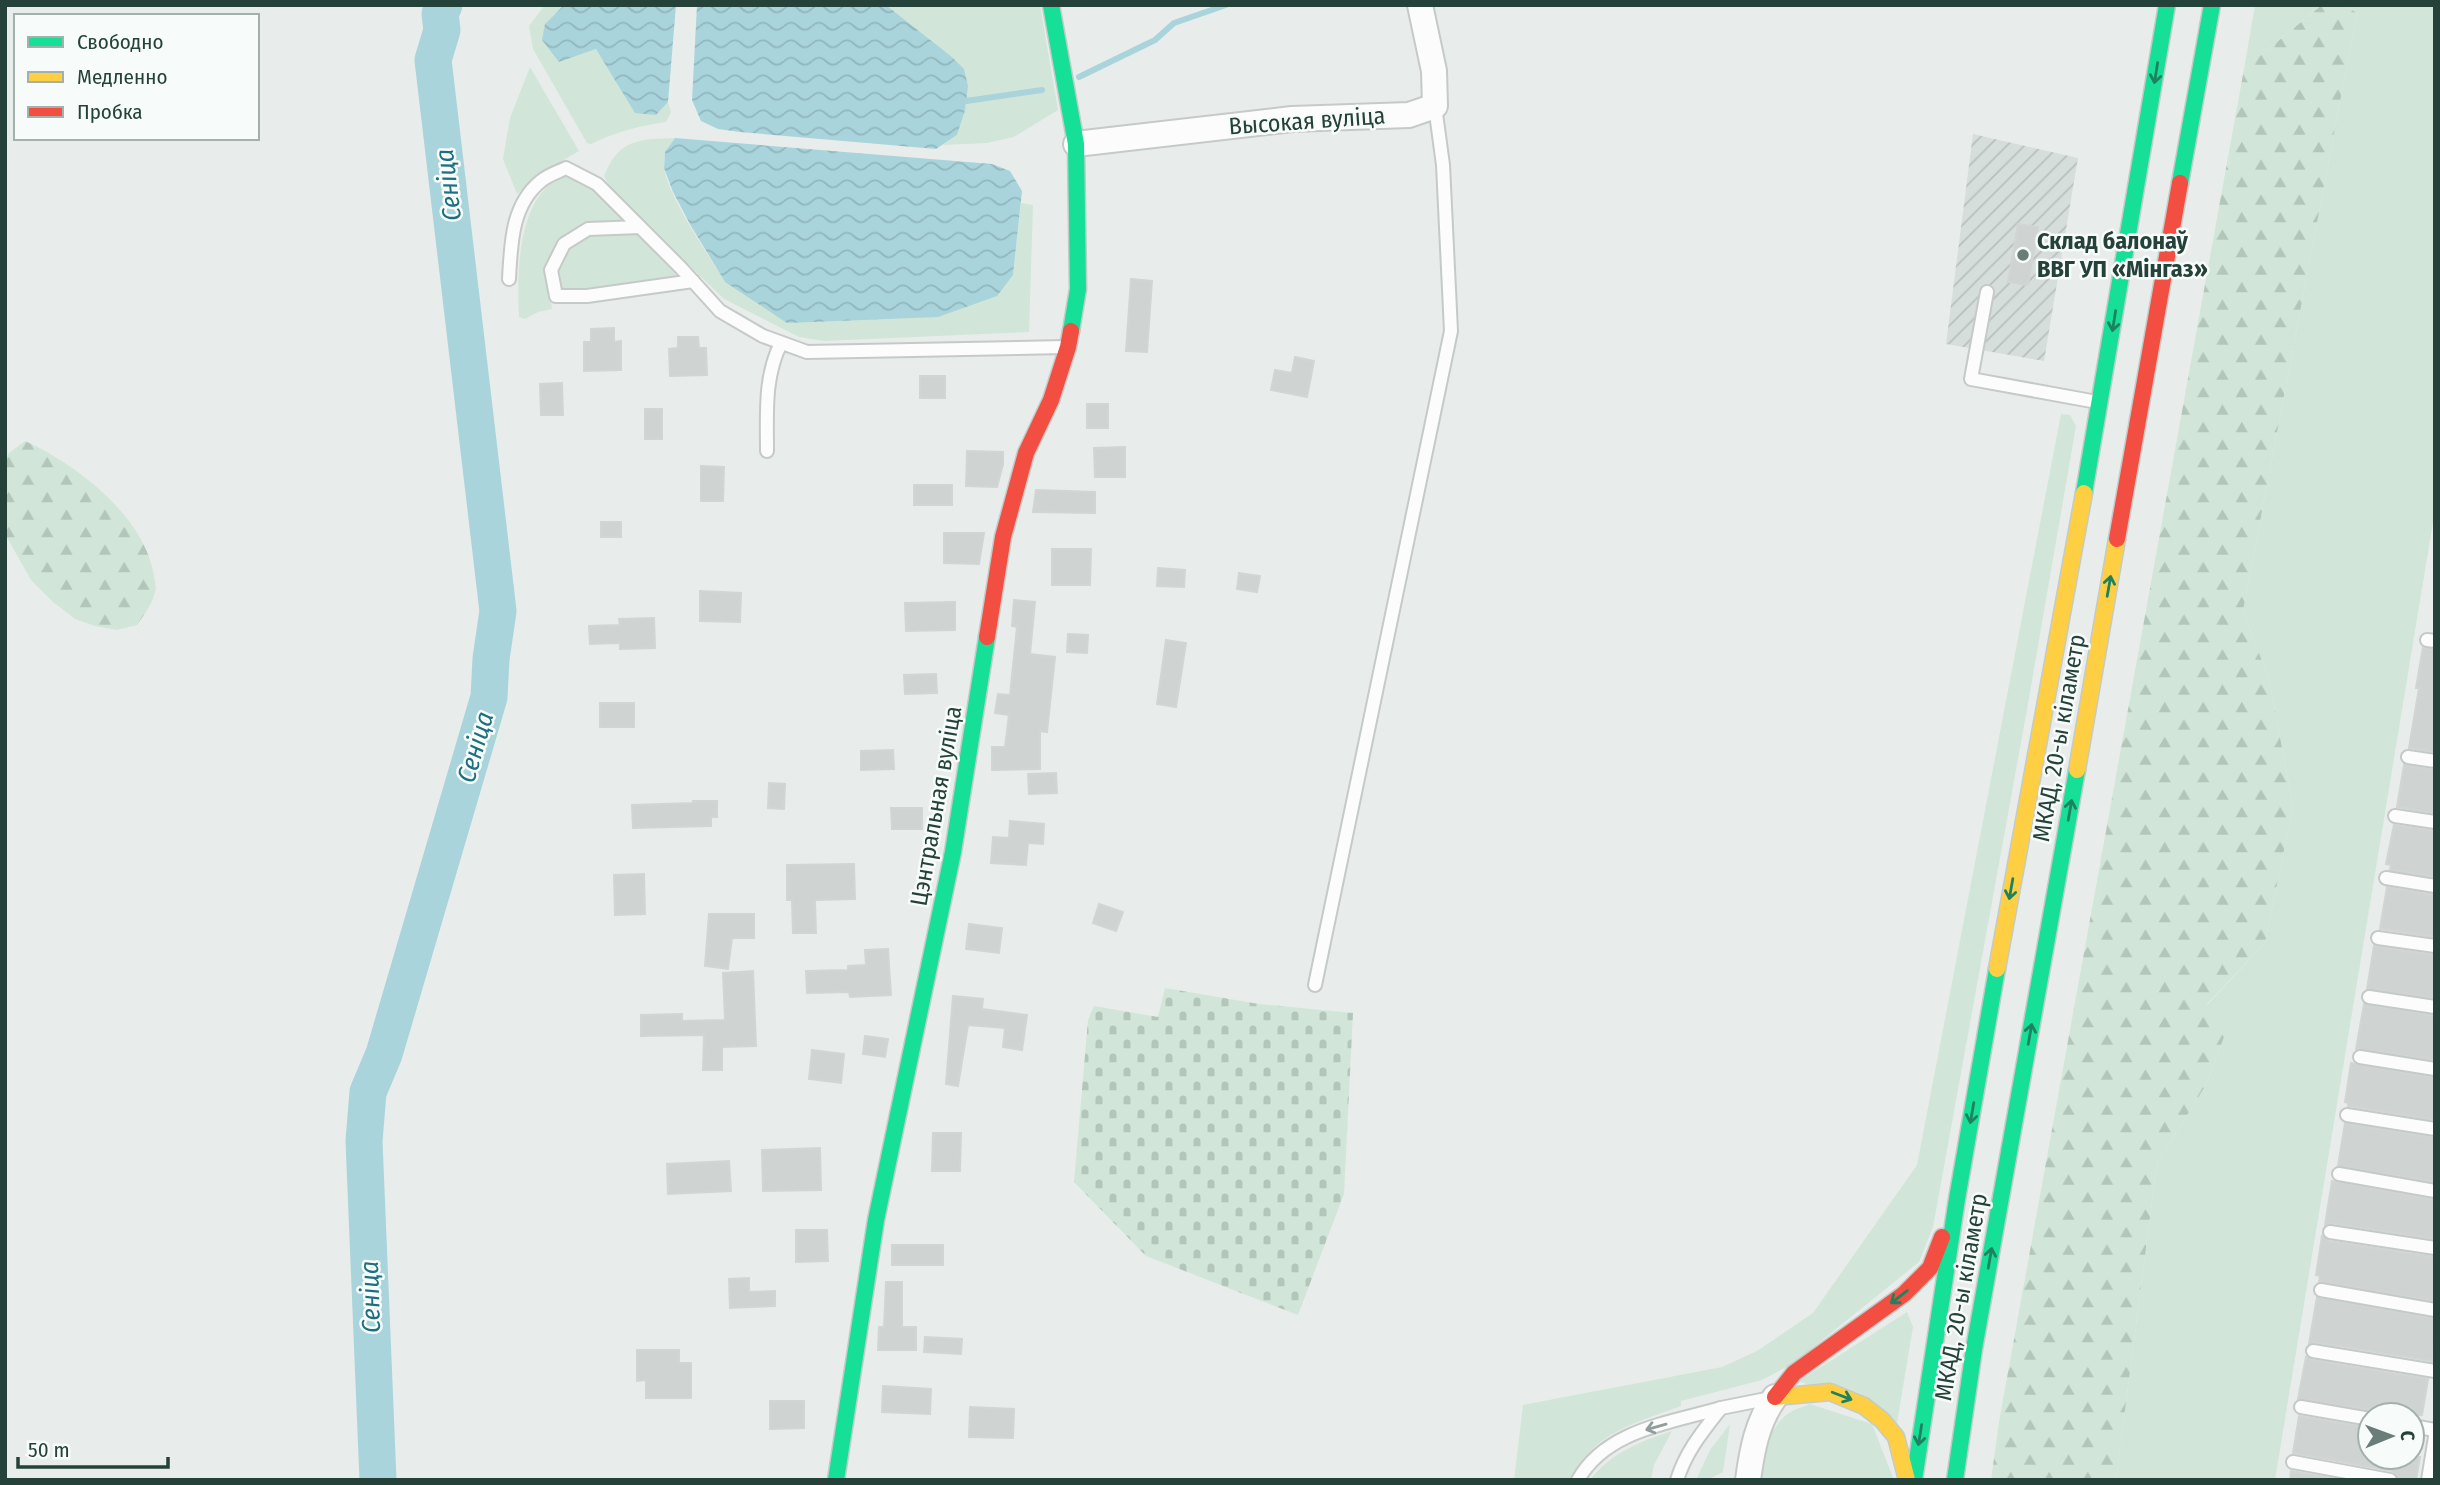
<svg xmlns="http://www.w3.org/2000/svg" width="2440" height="1485" viewBox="0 0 2440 1485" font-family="'Fira Sans Condensed',sans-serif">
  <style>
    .industrial { fill: url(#industrial-furrows) }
    .grass { fill: #d1e6d8 }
    .forest { fill: url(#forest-firs) }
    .cemetery { fill: url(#cemetery-stones) }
    .water { fill: url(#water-waves) }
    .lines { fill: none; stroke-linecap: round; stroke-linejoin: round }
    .stream { stroke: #a9d4db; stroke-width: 6 }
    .river { stroke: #a9d4db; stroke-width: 37 }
    .building { fill: #cfd4d2; stroke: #d1d6d4; stroke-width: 2 }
    .lane-casing { stroke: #c5cac8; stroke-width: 16 }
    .street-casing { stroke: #c5cac8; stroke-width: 28 }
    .fast-casing { stroke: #c3cbc8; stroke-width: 19 }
    .slow-casing { stroke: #c3cbc8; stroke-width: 19 }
    .jam-casing { stroke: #c3cbc8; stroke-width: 19 }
    .lane { stroke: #fcfcfc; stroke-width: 12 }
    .street { stroke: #fcfcfc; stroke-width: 24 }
    .fast { stroke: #16e098; stroke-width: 16 }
    .slow { stroke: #ffcf43; stroke-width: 16 }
    .jam { stroke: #f24e42; stroke-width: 16 }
    .oneway { stroke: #1e8160 }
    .oneway2 { stroke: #909f9b }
    .poi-dot { fill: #697e78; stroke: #f7fbf9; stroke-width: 2.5 }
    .labels { text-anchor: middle; stroke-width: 5; stroke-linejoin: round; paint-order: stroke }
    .street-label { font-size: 24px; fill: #24423a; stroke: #f7fbf9 }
    .poi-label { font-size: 24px; font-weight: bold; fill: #24423a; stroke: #f7fbf9; text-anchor: start }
    .water-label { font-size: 26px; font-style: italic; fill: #1c6f80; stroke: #f7fbf9 }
  </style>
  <defs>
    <pattern id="industrial-furrows" width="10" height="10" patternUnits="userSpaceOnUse" patternTransform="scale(1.75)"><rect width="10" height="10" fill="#d6dedb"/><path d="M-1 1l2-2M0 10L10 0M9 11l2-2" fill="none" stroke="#b8c0bd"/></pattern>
    <pattern id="forest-firs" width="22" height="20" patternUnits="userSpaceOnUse" patternTransform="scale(1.75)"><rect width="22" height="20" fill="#d1e6d8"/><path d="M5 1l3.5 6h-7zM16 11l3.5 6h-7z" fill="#b3c6ba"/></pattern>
    <pattern id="cemetery-stones" width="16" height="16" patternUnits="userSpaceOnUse" patternTransform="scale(1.75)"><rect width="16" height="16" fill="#d1e6d8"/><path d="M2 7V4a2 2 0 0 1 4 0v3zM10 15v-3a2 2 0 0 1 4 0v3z" fill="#b3c6ba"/></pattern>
    <pattern id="water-waves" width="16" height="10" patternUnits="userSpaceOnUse" patternTransform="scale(1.75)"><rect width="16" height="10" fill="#a9d4db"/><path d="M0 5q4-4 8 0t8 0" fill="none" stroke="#91b7bd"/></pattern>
  </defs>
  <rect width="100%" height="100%" fill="#e8edeb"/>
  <polygon class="industrial" points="1973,134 2078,158 2044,361 1946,344"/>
  <g class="grass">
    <path d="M545,5H564L545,24L559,62L596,49L607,64L656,115L668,102L671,112L666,122C639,126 616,132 591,144L587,143L533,49L529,26Z"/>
    <polygon points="886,5 1040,5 1058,110 1014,137 987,143 943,145 957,135 952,57"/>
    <polygon points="2255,5 2322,5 2244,69"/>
    <polygon points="2344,5 2435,5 2435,510 2275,1480 2116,1480 2157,1163 2206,1085 2224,1037 2207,1005 2265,943 2293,806 2269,679 2243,611 2357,13"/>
    <polygon points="530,67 579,151 540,174 517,194 503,159 510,118"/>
    <path d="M675,138C668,147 663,155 664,167C667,195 709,256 725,282L1013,275L1021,203L1033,205L1029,332L824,341L799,337L724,299L612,191L604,176C619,139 639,139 675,138Z"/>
    <path d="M571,174L597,190L627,225L563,240L547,276L552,309L538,312L525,319L519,317C517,273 516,187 571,174Z"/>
    <polygon points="635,232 677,276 589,293 559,291 557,269 567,248 591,233"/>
    <path d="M2061,414L2070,415L2076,426L2028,704L1933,1227L1919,1262L1794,1363L1762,1380L1681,1401V1406C1634,1424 1595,1431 1569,1480H1514L1523,1405L1722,1367L1757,1351L1813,1313L1917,1165Z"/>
    <polygon points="1907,1312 1913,1327 1897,1423 1799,1381"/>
    <path d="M1810,1404L1872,1424L1894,1480H1760C1764,1456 1767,1428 1789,1413C1795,1409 1804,1406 1810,1404Z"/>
    <polygon points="1730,1424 1723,1472 1707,1480 1696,1480 1710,1450"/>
    <path d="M1672,1431L1654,1465L1651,1480H1590C1612,1452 1639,1442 1672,1431Z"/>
  </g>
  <g class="forest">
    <polygon points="2322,5 2344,5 2357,13 2243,611 2269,679 2293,806 2265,943 2207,1004 2224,1037 2206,1085 2157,1163 2116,1480 1991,1480 1999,1422 2244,69"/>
    <path d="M25,441C75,463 142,515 153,571C154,578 157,586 155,592C152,605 144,615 137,625L117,630L95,626L75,619L53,602L31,580L5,534V460L9,453Z"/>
  </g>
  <polygon class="cemetery" points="1165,988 1259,1004 1353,1013 1344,1194 1298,1315 1146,1256 1074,1182 1088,1020 1094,1006 1158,1017"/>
  <g class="water">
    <polygon points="564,5 676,5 668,102 656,115 635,113 596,49 559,62 542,40 545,24"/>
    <polygon points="697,5 886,5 952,57 964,69 968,86 965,110 957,135 936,149 740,132 718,129 701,121 692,100"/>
    <polygon points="675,138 992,164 1010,171 1022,191 1013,275 997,296 938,317 787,323 725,282 691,226 673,192 664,168 665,152"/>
  </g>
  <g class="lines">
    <g class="stream">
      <polyline points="1079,77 1155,40 1174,23 1226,5"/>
      <polyline points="966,101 1042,90"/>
    </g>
    <polyline class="river" points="378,1480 364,1141 368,1092 384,1054 489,697 491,659 498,611 433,60 442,30 440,14 444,5"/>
  </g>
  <g class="building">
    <polygon points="2018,224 2038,227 2028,285 2008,282"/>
    <polygon points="1131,279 1152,281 1147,352 1126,351"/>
    <polygon points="614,328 614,342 621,341 621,370 584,371 584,342 591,342 591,329"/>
    <polygon points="678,337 698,337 699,348 706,348 707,375 670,376 669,349 678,348"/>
    <polygon points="1295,357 1314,361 1307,397 1271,390 1275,370 1292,373"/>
    <rect x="920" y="376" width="25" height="22"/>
    <polygon points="562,383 563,415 541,415 540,384"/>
    <rect x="1087" y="404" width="21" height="24"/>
    <rect x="645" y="409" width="17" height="30"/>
    <polygon points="1125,447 1125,477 1095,477 1094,448"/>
    <polygon points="967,451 1003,452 1003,464 997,487 966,486"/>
    <polygon points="701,466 724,467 723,501 701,501"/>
    <rect x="914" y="485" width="38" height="20"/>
    <polygon points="1036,490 1095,492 1095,513 1033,512"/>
    <rect x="601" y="522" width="20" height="15"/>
    <polygon points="944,533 984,533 979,564 944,563"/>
    <polygon points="1052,549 1091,549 1090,585 1052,585"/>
    <polygon points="1158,568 1185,570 1184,587 1157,586"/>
    <polygon points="1239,573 1260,576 1257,592 1237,589"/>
    <polygon points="700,591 741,593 740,622 700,621"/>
    <polygon points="1014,600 1035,602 1030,654 1055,657 1047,732 1040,731 1040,769 992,770 992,747 1005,747 1009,715 995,713 998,694 1010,695 1017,627 1012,626"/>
    <polygon points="955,602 955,630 906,631 905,603"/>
    <polygon points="654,618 655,648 620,649 620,643 590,644 589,626 620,625 619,619"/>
    <polygon points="1068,634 1088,635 1087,653 1067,652"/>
    <polygon points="1166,640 1186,643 1176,707 1157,704"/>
    <polygon points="2423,647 2435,650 2435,752 2409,748 2419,688 2416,688"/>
    <polygon points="936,674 937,693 905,694 904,675"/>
    <rect x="600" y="703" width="34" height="24"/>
    <polygon points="893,750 894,769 861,770 861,751"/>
    <polygon points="2404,765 2435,770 2435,813 2397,807"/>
    <polygon points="1056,773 1057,793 1029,794 1028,774"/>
    <polygon points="769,783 785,784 784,809 768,808"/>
    <polygon points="693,801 717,801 717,817 711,817 711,826 633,828 632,805 693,803"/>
    <polygon points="891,808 922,808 922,829 892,829"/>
    <polygon points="1010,821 1044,824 1043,844 1028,843 1026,865 991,863 993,837 1009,838"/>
    <polygon points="2394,825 2435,831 2435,877 2390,870 2391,865 2386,864"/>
    <polygon points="854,864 855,899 815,900 816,933 793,933 792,900 787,900 787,865"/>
    <polygon points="644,874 645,914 615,915 614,875"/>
    <polygon points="2387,887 2435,895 2435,937 2380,929"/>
    <polygon points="1099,904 1123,912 1116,931 1093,923"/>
    <polygon points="709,914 754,914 754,938 732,938 728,969 705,966"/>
    <polygon points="969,924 1002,928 999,953 966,949"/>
    <polygon points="2374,946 2435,955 2435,998 2367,989"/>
    <polygon points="888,949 891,995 850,997 849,992 807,993 806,971 848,970 848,966 866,965 865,950"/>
    <polygon points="753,971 756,1046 722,1047 722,1070 703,1070 704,1035 641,1036 641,1015 682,1014 682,1021 725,1020 723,973"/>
    <polygon points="953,996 983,999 982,1009 1027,1015 1022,1050 1003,1047 1005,1028 968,1025 958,1086 946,1084"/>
    <polygon points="2364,1004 2435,1016 2435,1060 2356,1049"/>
    <polygon points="865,1036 888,1039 885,1057 863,1054"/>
    <polygon points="812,1050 844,1054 841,1083 809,1079"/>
    <polygon points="2351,1063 2435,1078 2435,1120 2348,1106 2348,1103 2345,1102"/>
    <polygon points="2345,1123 2435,1138 2435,1182 2338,1166"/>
    <polygon points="933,1133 961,1133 960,1171 932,1171"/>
    <polygon points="820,1148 821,1190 763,1191 762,1150"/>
    <polygon points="729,1161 731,1191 668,1194 667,1164"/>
    <polygon points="2332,1181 2435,1200 2435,1239 2331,1223 2325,1225"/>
    <polygon points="796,1230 827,1230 828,1261 796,1262"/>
    <polygon points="2322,1236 2329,1241 2435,1257 2435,1301 2319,1282 2320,1276 2316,1275"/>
    <rect x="892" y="1245" width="51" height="20"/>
    <polygon points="749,1278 749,1292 775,1291 775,1306 730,1308 729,1279"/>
    <polygon points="886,1282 902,1282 902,1327 916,1327 916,1350 878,1350 879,1327 884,1327"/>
    <polygon points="2317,1297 2435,1319 2433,1361 2314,1342 2309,1344"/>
    <polygon points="925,1337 962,1339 961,1354 924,1352"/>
    <polygon points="637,1350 679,1350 679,1363 691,1363 691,1398 646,1398 646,1380 637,1381"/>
    <polygon points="2306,1357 2312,1360 2428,1379 2422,1415 2378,1415 2371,1410 2298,1399"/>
    <polygon points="883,1386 931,1389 930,1414 882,1412"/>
    <polygon points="770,1401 804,1401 804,1428 770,1429"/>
    <polygon points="970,1407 1014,1409 1013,1438 969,1437"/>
    <polygon points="2299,1416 2370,1428 2370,1457 2420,1457 2416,1480 2399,1480 2396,1474 2392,1471 2293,1453"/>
    <polygon points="2291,1471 2341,1480 2290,1480"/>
  </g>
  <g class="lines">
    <g class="lane-casing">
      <g id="lane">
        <polyline points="640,227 588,229 564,244 551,270 556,296 587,296 693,281"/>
        <path d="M509,279C511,245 511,205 541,181C548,175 558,172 566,168L597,184L681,268L720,311L763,336L807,352L1066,347"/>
        <polyline points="1987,292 1971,379 2097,402"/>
        <path d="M767,451C767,413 764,377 781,343"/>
        <polyline points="2427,640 2435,641"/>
        <polyline points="2408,757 2435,761"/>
        <polyline points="2395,816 2435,822"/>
        <polyline points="2386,878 2435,886"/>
        <polyline points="2378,938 2435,946"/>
        <polyline points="1315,985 1451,331 1443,165 1435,106"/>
        <polyline points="2369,997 2435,1007"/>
        <polyline points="2360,1057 2435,1069"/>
        <polyline points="2347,1115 2435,1129"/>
        <polyline points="2339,1174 2435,1191"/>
        <polyline points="2330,1232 2435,1248"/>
        <polyline points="2321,1290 2435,1310"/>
        <polyline points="2313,1351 2435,1371"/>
        <polyline points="2301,1407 2370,1419"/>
        <polyline points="2412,1426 2435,1430"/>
        <polyline points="2293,1462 2390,1480"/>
        <path d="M1578,1480C1606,1430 1670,1423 1721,1408"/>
        <path d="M1677,1480C1686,1451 1703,1431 1721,1408L1771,1398"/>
        <polyline points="2428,1480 2435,1437"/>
      </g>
    </g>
    <g class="street-casing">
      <g id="street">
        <polyline points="1076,144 1292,119 1409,115 1435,106 1434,71 1420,5"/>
        <path d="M1748,1480C1752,1450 1757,1422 1775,1397"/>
      </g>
    </g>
    <g class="fast-casing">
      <g id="fast">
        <polyline points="1051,5 1076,144 1078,289 1071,331"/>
        <polyline points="2180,183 2212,5"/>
        <polyline points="2084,493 2167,5"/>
        <polyline points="836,1480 876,1220 953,852 987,637"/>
        <polyline points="1914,1480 1957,1199 1997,969"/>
        <polyline points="1955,1480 1974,1349 2077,770"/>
      </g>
    </g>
    <g class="slow-casing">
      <g id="slow">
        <polyline points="2077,770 2117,539"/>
        <polyline points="1997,969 2084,493"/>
        <polyline points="1775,1397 1830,1392 1864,1406 1882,1420 1896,1437 1907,1480"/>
      </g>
    </g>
    <g class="jam-casing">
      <g id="jam">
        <polyline points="2117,539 2180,183"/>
        <polyline points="987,637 1003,537 1026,453 1051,400 1068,347 1071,331"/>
        <polyline points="1775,1397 1794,1373 1904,1294 1930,1268 1942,1237"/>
      </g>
    </g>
    <use href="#lane" class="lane"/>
    <use href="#street" class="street"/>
    <use href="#fast" class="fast"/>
    <use href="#slow" class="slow"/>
    <use href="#jam" class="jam"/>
  </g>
  <defs><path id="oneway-shaft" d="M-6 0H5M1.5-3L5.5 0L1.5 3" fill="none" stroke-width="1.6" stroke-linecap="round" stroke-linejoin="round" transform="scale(1.75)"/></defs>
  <g class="oneway">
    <use href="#oneway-shaft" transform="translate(2156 73) rotate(99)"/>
    <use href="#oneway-shaft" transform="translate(2114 321) rotate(99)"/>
    <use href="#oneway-shaft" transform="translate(2109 586) rotate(-80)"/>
    <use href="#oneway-shaft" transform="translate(2070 810) rotate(-80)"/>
    <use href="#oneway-shaft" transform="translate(2011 889) rotate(100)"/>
    <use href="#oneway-shaft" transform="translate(2030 1034) rotate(-80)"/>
    <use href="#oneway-shaft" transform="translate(1972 1113) rotate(100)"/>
    <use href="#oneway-shaft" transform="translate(1990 1258) rotate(-80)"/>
    <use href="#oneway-shaft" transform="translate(1899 1297) rotate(142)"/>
    <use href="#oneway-shaft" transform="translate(1842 1396) rotate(21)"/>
    <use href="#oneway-shaft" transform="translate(1920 1435) rotate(99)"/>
  </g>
  <use class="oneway2" href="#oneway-shaft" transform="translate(1656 1427) rotate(164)"/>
  <circle class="poi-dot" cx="2023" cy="255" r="7"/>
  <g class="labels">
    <g class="street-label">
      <text transform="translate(1307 121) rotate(-4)" y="8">Высокая вуліца</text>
      <text transform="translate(2059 738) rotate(-80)" y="8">МКАД, 20-ы кіламетр</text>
      <text transform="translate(936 806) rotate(-80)" y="8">Цэнтральная вуліца</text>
      <text transform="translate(1961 1297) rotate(-80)" y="8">МКАД, 20-ы кіламетр</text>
    </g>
    <g class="poi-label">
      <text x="2037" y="249">Склад балонаў<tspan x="2037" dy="28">ВВГ УП «Мінгаз»</tspan></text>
    </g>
    <g class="water-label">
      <text transform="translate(448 185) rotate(-97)" y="9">Сеніца</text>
      <text transform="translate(475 747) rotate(-74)" y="9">Сеніца</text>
      <text transform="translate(370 1297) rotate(-92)" y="9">Сеніца</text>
    </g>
  </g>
  <rect width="2440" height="1485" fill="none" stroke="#24423a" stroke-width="14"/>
  <rect x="14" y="14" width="245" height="126" fill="#f7fbf9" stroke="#a3b1ad" stroke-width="2"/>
  <rect x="28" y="37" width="35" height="10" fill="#16e098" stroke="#a3b1ad" stroke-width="2"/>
  <text x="77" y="49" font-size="21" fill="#24423a">Свободно</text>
  <rect x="28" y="72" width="35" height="10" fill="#ffcf43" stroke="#a3b1ad" stroke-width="2"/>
  <text x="77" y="84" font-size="21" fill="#24423a">Медленно</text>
  <rect x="28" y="107" width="35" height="10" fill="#f24e42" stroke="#a3b1ad" stroke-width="2"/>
  <text x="77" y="119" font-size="21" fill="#24423a">Пробка</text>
  <g transform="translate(2391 1436) rotate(89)"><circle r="33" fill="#f7fbf9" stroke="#a3b1ad" stroke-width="2"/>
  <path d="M0-5L12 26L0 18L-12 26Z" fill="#697e78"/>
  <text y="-10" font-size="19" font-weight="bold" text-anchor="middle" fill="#24423a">С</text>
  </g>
  <path d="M18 1457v10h150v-10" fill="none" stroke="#24423a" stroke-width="3.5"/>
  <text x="28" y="1457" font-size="21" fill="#24423a" stroke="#f7fbf9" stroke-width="5" paint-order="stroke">50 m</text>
</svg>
